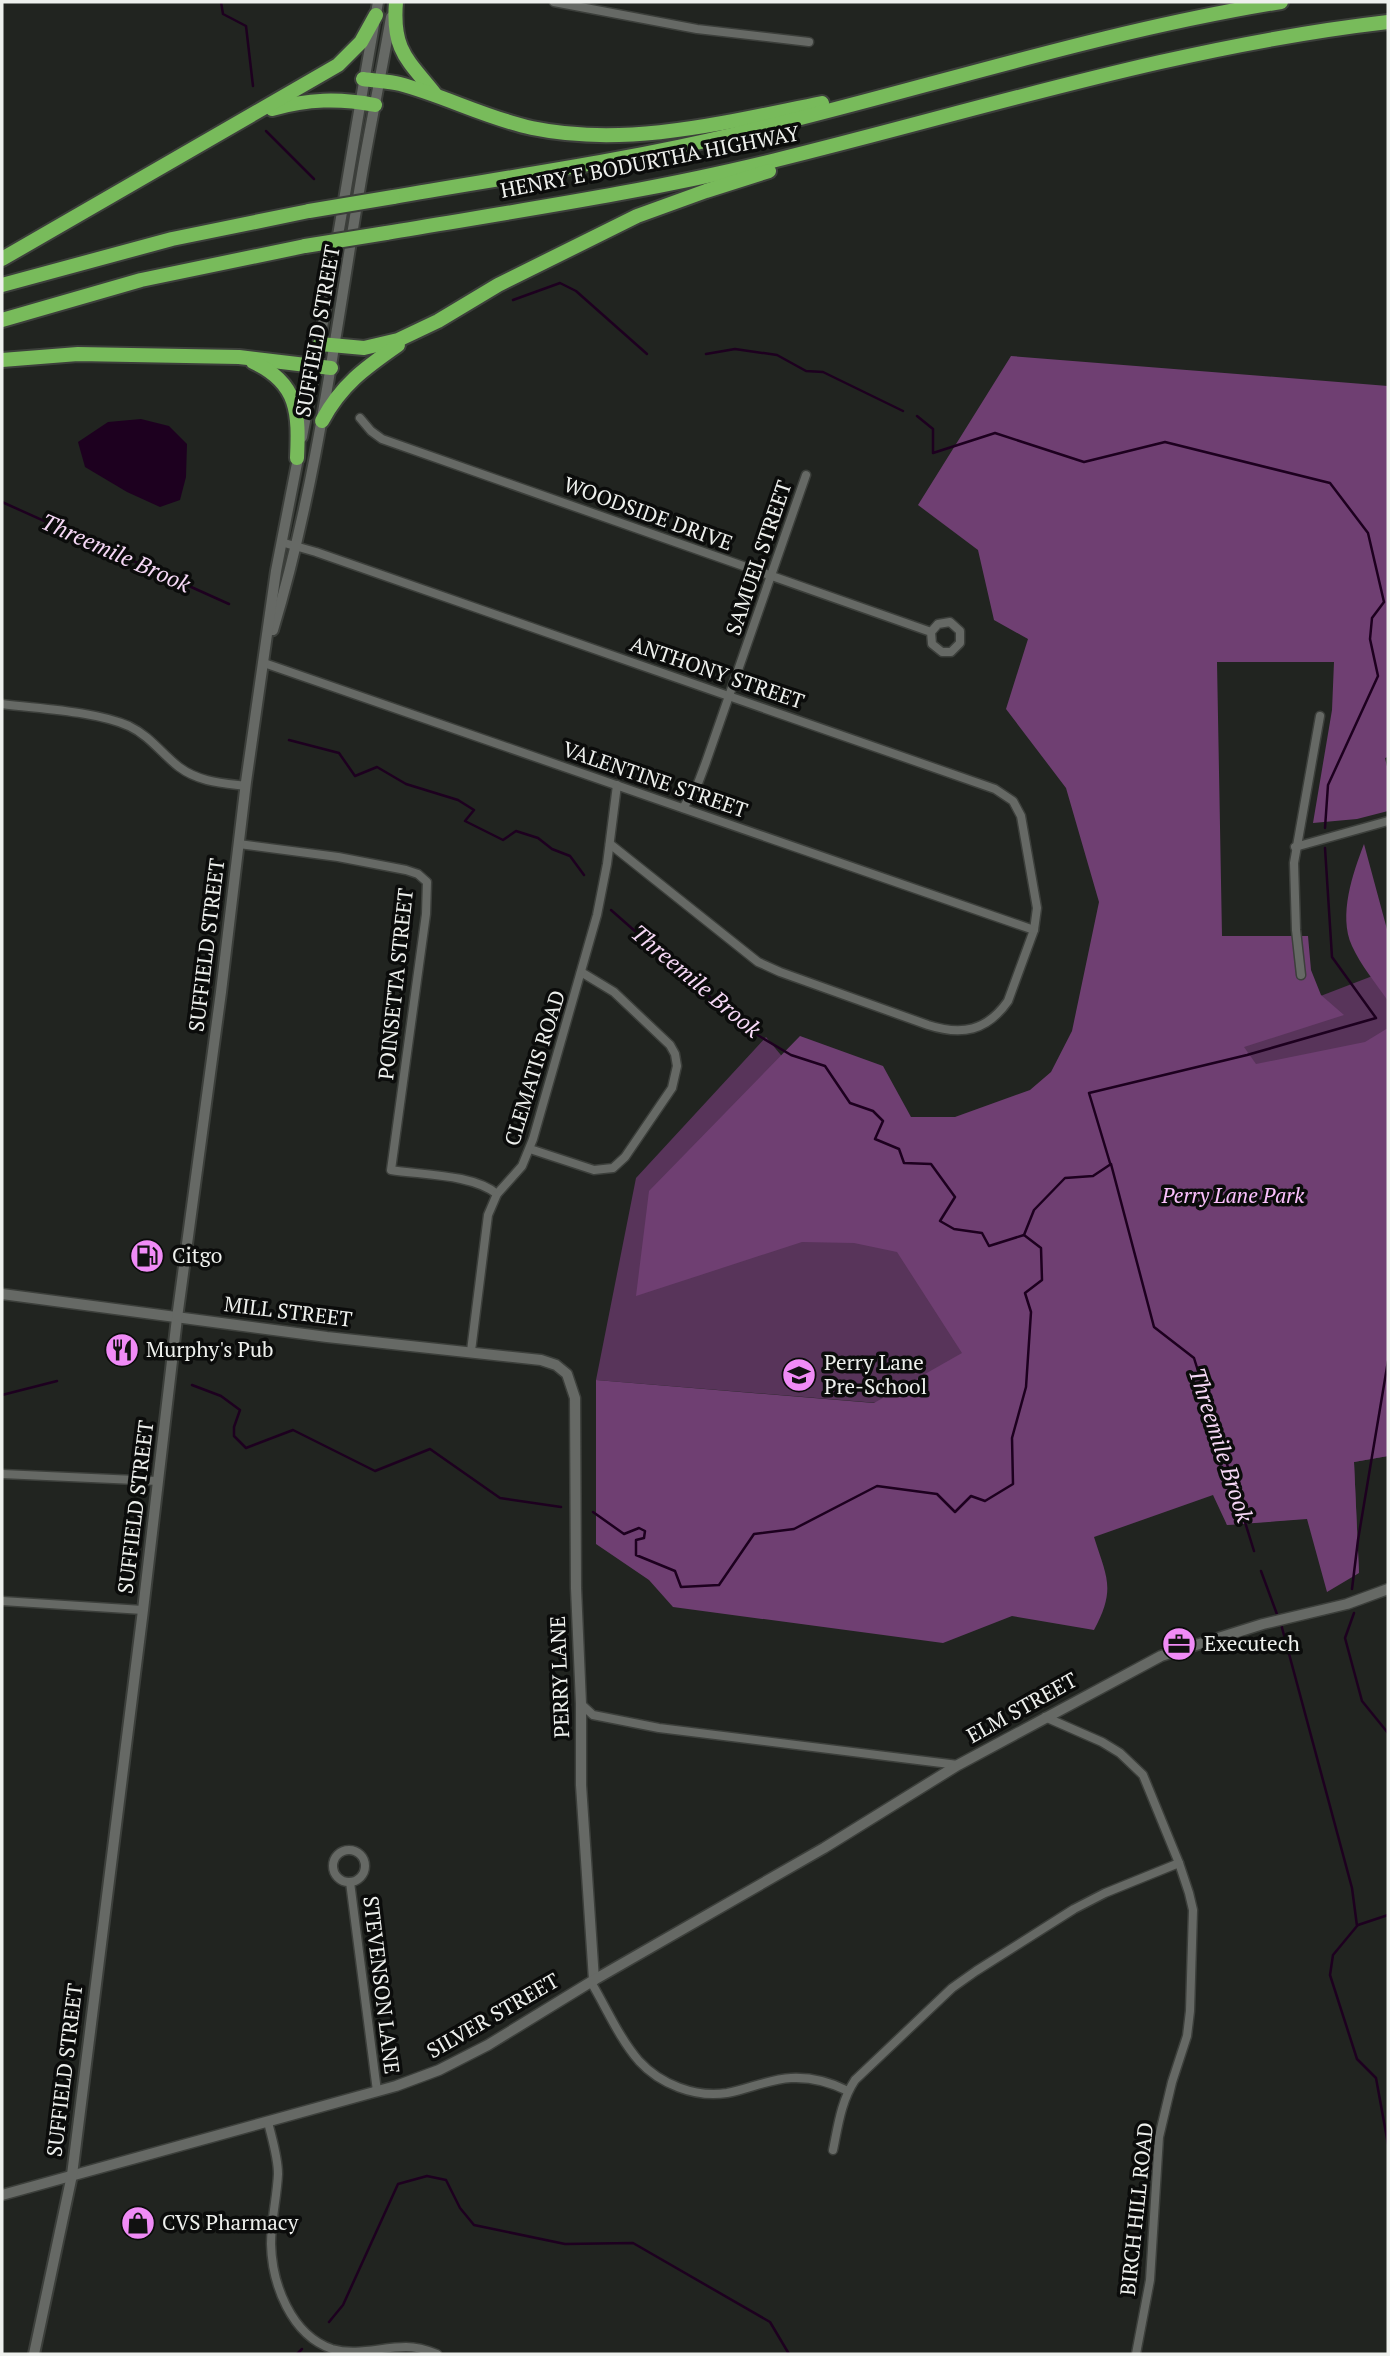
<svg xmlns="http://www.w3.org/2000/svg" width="1390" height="2356" viewBox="0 0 1390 2356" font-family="'PT Serif',serif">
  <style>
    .green { fill: #58345a }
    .forest { fill: #6f3f72 }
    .water { fill: #1d001f }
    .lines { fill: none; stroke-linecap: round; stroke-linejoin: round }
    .stream { stroke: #1d001f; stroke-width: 2.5 }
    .minor-casing { stroke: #3c3f3b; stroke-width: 11 }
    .tertiary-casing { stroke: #3c3f3b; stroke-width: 13 }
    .secondary-casing { stroke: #3c3f3b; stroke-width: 14 }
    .motorway-casing { stroke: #3c3f3b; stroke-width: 18 }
    .minor { stroke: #666965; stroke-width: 8 }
    .tertiary { stroke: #666965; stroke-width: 10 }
    .secondary { stroke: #666965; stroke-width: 10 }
    .motorway { stroke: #78bb5b; stroke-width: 14 }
    .motorway-bridge-casing { stroke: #3c3f3b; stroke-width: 18; stroke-linecap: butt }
    .motorway-bridge { stroke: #78bb5b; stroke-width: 14 }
    .labels { text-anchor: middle; stroke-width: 7; stroke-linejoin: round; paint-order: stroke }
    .street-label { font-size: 21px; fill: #eef0ed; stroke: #0b0c0b }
    .park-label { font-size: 21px; font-style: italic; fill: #fcc1fe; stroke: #0b0c0b }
    .poi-label { font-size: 21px; fill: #eef0ed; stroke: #0b0c0b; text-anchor: start }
    .water-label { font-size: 23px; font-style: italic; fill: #f6d8f6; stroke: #0b0c0b }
  </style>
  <rect width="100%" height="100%" fill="#212420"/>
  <polygon class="green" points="1388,970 1388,1456 1354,1462 1359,1573 1322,1517 1227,1525 1168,1338 1024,1415 596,1380 636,1178 766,1037 874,1168"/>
  <g class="forest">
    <path d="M1011,356L1388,386V757L1385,758L1388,771V811L1357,819L1313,823L1332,710L1334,662H1217L1222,936H1308L1311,970L1321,995L1344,1015L1244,1047L1256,1064L1365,1042L1388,1028V1456L1354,1462L1359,1573L1327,1592L1307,1519L1227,1525L1213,1495L1094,1537C1107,1578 1116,1589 1094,1630L1012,1616L943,1643L673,1607L649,1580L596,1544V1380L874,1403L962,1353L897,1252L854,1243L802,1242L636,1296L649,1191L800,1036L883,1066L911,1117H955L1030,1090L1051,1072L1072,1031L1099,902L1066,788L1006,709L1028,639L994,620L978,550L918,505Z"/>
    <path d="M1364,844L1388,933V1001C1376,983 1361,966 1352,946C1338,915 1353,873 1364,844Z"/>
  </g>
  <polygon class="water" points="141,419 169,426 187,444 186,477 180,500 160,507 127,492 85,467 78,442 108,422"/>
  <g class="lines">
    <g class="stream">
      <polyline points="221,2 223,14 246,26 253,86"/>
      <polyline points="266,131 314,179"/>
      <polyline points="513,300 560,283 576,291 647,354"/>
      <polyline points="706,354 735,349 777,355 806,371 823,372 903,411"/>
      <polyline points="917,416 933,429 933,453 995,433 1084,462 1165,442 1330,483 1368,533 1384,602 1372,618 1370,639 1378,676 1328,785 1325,828"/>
      <polyline points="2,502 229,604"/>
      <polyline points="289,740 339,753 355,776 377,767 406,784 458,800 474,810 465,821 503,840 516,831 538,838 552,849 570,856 584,875"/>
      <polyline points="611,910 744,1027 791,1055 825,1066 850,1103 873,1111 883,1121 875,1139 899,1149 904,1163 931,1164 955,1197 940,1221 954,1229 982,1233 989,1246 1024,1235 1034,1210 1065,1178 1093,1176 1111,1164 1154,1327 1194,1358 1254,1551"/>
      <polyline points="1110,1163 1089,1093 1247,1055 1376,1018 1332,957 1325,848"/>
      <polyline points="192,1385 221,1396 240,1410 234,1427 234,1436 246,1448 293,1430 375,1471 430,1449 500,1498 561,1507"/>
      <polyline points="2,1395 57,1381"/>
      <polyline points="593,1512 624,1534 639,1528 645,1531 644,1538 636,1540 636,1555 675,1571 681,1587 719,1585 754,1534 794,1529 877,1486 937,1494 955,1512 971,1496 985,1501 1013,1484 1012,1438 1026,1387 1031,1312 1025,1293 1042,1280 1041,1248 1024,1235"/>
      <polyline points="1261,1571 1278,1617"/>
      <polyline points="1352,1589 1358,1540 1388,1361"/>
      <polyline points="1354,1613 1345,1638 1362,1701 1388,1733"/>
      <polyline points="1281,1624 1352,1888 1357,1926 1333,1955 1330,1975 1357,2059 1376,2078 1388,2144"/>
      <polyline points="1358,1925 1388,1915"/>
      <polyline points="329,2322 343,2305 398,2184 427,2176 446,2180 460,2208 474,2225 565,2244 633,2243 770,2322 789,2354"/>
      <polyline points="297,2354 302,2349"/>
    </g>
    <g class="minor-casing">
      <g id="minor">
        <polyline points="554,2 697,29 809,42"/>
        <polyline points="360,418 371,431 382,439 931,632 932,644 942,652 951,652 960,643 960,631 950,622 938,624 931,632"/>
        <path d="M281,542L316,552L995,789L1013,801L1021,816L1037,908L1034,930L1008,1001C987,1031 962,1036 928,1025L780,972L758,962L610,844"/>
        <polyline points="264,663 1034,930"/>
        <path d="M2,704C40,709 95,711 129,726C150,736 162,754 179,767C199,782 222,783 246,786"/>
        <polyline points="683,808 697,786 706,762 806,475"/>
        <path d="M239,844L338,857L406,870L418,874L427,882L426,914L391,1170C421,1175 473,1174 497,1194"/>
        <polyline points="1295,847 1388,821"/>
        <polyline points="1301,975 1296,930 1294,863 1320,716"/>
        <polyline points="530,1149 594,1170 613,1168 625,1157 672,1088 677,1066 675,1054 670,1045 614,992 581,972"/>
        <polyline points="471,1351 488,1215 497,1194 522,1166 533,1139 597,915 607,864 617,785"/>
        <polyline points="2,1474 158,1481"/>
        <polyline points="2,1601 143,1610"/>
        <polyline points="581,1704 593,1715 659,1728 958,1765"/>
        <polyline points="1045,1717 1102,1742 1120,1753 1143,1775 1179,1863 1189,1893 1193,1910 1190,2011 1187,2036 1172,2082 1159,2137 1150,2280 1136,2354"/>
        <circle cx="349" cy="1866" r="16"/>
        <polyline points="350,1882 377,2091"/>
        <path d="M591,1982C606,2007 619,2038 639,2061C660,2084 695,2098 727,2093C749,2089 769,2079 791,2078C811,2077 830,2082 848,2091"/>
        <path d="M268,2122C272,2139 278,2157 278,2174C277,2197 271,2220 271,2244C272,2284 291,2335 332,2349C357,2356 381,2347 406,2347C417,2347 427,2350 437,2354"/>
        <path d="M833,2150C838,2126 841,2101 855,2080L952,1988L976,1971L1074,1909L1105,1893L1179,1863"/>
      </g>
    </g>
    <g class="tertiary-casing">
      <g id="tertiary">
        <polyline points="2,1294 327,1337 541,1360 556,1365 567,1374 575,1398 576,1588 581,1704 581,1785 594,1980"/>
        <polyline points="2,2195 396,2086 439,2070 488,2045 594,1980 824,1848 958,1765 1161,1656 1263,1624 1347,1604 1388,1589"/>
      </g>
    </g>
    <g class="secondary-casing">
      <g id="secondary">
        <path d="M302,437C330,292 352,147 378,2"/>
        <path d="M273,630C318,481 336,327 362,174C371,122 382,70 391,17"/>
        <polyline points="34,2354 72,2175 143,1610 177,1318 221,992 246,782 276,571 299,453"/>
      </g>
    </g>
    <g class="motorway-casing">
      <g id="motorway">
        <path d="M396,2C392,50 407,59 435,94"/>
        <path d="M363,79C376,81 388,81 400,84C445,96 486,118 532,128C628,148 727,122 822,103"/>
        <path d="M272,109C308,99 339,98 375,105"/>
        <path d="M393,197C508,177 623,161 736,134C918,91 1096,32 1281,2"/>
        <path d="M386,233C516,211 647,192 776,160C979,110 1179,46 1388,22"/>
        <polyline points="2,259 338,65 361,42 376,15"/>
        <polyline points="2,285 172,239 309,211"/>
        <polyline points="2,320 141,280 305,246"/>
        <polyline points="320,344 364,348 398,340 438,321 498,285 637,216 706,191 769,171"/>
        <polyline points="2,360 78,354 239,357 331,368"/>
        <path d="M253,362C299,383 299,414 297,458"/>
        <path d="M322,421C341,385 365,368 398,345"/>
      </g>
    </g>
    <use href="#minor" class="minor"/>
    <use href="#tertiary" class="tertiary"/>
    <use href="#secondary" class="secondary"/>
    <use href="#motorway" class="motorway"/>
    <g class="motorway-bridge-casing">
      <g id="motorway-bridge">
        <polyline points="309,211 393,197"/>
        <polyline points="305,246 386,233"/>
      </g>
    </g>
    <use href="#motorway-bridge" class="motorway-bridge"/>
  </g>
  <defs>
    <g id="fuel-disc" transform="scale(1.75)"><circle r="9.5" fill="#f08bf6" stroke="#0b0c0b"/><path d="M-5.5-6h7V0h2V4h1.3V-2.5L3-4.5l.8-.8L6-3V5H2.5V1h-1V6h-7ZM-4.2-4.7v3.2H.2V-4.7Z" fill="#111"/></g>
    <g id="restaurant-disc" transform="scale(1.75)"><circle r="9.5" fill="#f08bf6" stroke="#0b0c0b"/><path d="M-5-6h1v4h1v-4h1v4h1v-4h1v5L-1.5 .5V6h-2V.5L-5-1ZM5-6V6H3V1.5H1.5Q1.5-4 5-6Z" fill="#111"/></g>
    <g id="school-disc" transform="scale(1.75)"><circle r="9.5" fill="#f08bf6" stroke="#0b0c0b"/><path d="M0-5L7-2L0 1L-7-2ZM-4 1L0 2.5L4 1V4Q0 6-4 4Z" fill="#111"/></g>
    <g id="office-disc" transform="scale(1.75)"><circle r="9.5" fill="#f08bf6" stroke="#0b0c0b"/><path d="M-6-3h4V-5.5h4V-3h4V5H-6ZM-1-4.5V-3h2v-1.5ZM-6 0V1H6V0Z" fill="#111"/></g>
    <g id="shop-disc" transform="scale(1.75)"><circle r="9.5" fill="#f08bf6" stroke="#0b0c0b"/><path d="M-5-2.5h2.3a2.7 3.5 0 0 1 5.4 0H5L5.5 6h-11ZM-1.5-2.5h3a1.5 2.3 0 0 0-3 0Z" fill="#111"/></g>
  </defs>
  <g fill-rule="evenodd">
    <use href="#fuel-disc" x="147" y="1256"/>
    <use href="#restaurant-disc" x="122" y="1350"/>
    <use href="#school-disc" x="799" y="1375"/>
    <use href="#office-disc" x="1179" y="1644"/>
    <use href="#shop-disc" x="138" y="2223"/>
  </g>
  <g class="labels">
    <g class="street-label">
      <text transform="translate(650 162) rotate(-11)" y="7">HENRY E BODURTHA HIGHWAY</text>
      <text transform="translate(318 331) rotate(-80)" y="7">SUFFIELD STREET</text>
      <text transform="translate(648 514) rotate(20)" y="7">WOODSIDE DRIVE</text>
      <text transform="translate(759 558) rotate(-71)" y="7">SAMUEL STREET</text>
      <text transform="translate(717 673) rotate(19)" y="7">ANTHONY STREET</text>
      <text transform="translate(655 780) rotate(19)" y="7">VALENTINE STREET</text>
      <text transform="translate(207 945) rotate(-83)" y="7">SUFFIELD STREET</text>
      <text transform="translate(396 984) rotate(-84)" y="7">POINSETTA STREET</text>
      <text transform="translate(535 1068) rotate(-73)" y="7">CLEMATIS ROAD</text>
      <text transform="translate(288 1312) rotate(7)" y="7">MILL STREET</text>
      <text transform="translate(136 1507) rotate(-83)" y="7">SUFFIELD STREET</text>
      <text transform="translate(560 1677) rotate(-92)" y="7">PERRY LANE</text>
      <text transform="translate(1022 1708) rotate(-29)" y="7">ELM STREET</text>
      <text transform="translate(381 1985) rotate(83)" y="7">STEVENSON LANE</text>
      <text transform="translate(493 2016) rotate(-30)" y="7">SILVER STREET</text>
      <text transform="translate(65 2070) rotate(-83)" y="7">SUFFIELD STREET</text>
      <text transform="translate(1137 2209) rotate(-84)" y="7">BIRCH HILL ROAD</text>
    </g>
    <g class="park-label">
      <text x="1233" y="1203">Perry Lane Park</text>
    </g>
    <g class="poi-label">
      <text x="172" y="1263">Citgo</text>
      <text x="146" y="1357">Murphy's Pub</text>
      <text x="824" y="1370">Perry Lane<tspan x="824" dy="24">Pre-School</tspan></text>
      <text x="1204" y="1651">Executech</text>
      <text x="162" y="2230">CVS Pharmacy</text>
    </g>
    <g class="water-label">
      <text transform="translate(116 553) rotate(24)" y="8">Threemile Brook</text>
      <text transform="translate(696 981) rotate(40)" y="8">Threemile Brook</text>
      <text transform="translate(1221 1445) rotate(72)" y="8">Threemile Brook</text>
    </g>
  </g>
  <rect width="1390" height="2356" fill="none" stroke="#eef0ed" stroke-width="7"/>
</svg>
